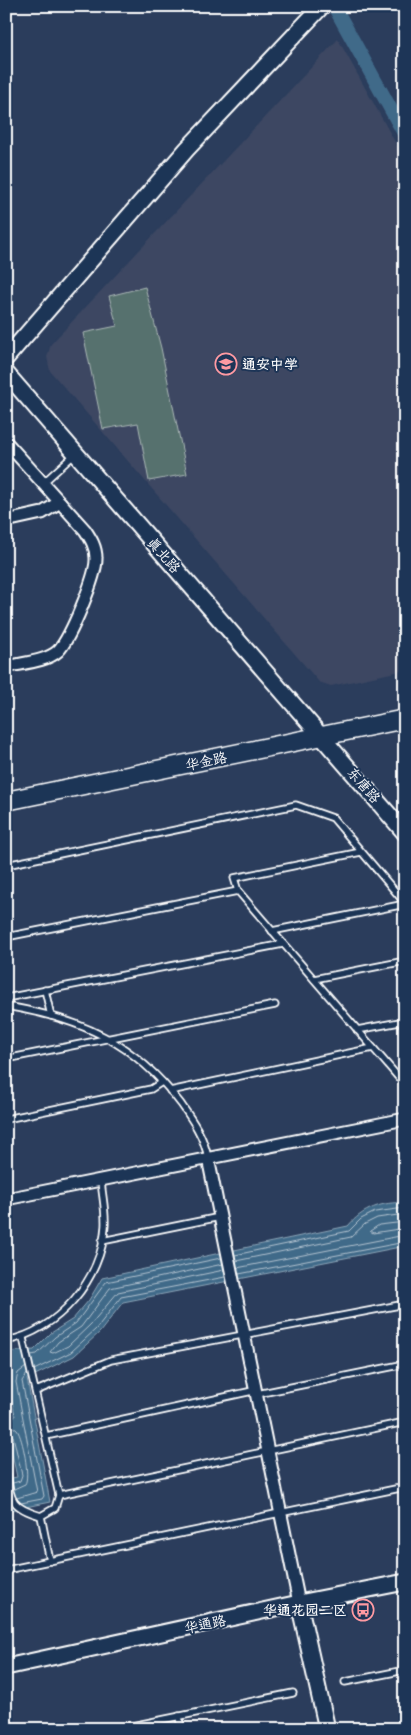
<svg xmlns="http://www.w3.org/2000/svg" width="411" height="1735" viewBox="0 0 411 1735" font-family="'Balsamiq Sans','LXGW WenKai TC',sans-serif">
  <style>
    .built { fill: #3c4762 }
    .green { fill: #57716e; stroke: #abb8b6 }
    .water { fill: #416a89; stroke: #8da6b8 }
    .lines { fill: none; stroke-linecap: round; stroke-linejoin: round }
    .shore { stroke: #b3c3d0; stroke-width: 1 }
    .canal { stroke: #416a89; stroke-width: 14 }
    .lane-casing { stroke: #fff; stroke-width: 9 }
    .street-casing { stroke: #fff; stroke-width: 15 }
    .secondary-casing { stroke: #fff; stroke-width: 19 }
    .primary-casing { stroke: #fff; stroke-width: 21 }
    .lane { stroke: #1d3557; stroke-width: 5.5 }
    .street { stroke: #1d3557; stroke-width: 11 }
    .secondary { stroke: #1d3557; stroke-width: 15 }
    .primary { stroke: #1d3557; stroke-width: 18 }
    .labels { text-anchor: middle; stroke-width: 4; stroke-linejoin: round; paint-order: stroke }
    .poi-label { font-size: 14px; font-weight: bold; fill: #fff; stroke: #1d3557; text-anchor: start }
    .street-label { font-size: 14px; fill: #fff; stroke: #1d3557 }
  </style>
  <rect width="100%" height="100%" fill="#2b3d5c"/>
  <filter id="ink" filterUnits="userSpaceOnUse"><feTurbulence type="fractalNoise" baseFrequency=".02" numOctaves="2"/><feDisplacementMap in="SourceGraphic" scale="10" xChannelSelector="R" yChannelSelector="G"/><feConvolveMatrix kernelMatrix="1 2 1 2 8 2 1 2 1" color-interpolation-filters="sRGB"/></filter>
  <g filter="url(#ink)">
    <polygon class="built" points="338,39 405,160 405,670 331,686 319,682 50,371 47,357 51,344"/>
    <polygon class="green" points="145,287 161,348 187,474 149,481 138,423 103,429 83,333 117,326 109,296"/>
    <path class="water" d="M405,1203V1246L123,1302L100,1332L74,1356L27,1379L50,1502L6,1511V1479L17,1477L6,1427V1352L34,1350L51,1333L73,1319L89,1300L102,1278L348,1226C362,1209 383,1201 405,1203Z"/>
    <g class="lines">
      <g class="shore">
        <polyline points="405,1222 379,1225 370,1231 373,1233 405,1228"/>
        <polyline points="235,1255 349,1231 361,1219 375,1212 405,1208"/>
        <polyline points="236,1261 351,1237 365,1224 377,1218 405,1214"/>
        <polyline points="223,1264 110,1288 81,1327 58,1342 50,1352 53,1353 68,1346 91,1324 118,1292 224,1270"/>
        <polyline points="237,1268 405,1235"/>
        <polyline points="239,1274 405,1242"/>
        <polyline points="31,1355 37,1354 55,1337 76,1323 106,1282 221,1258"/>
        <polyline points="34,1370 71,1352 96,1329 121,1297 225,1277"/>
        <polyline points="6,1371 9,1373 8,1383 15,1416 13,1419 6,1418"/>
        <path d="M6,1426C11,1426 14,1427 17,1430C23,1438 30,1477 25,1484L14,1489"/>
        <polyline points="6,1432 13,1436 22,1475 20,1481 13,1483"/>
        <polyline points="17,1498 37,1492 16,1382 18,1373 26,1367"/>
        <polyline points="21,1503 42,1499 44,1496 22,1381 27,1374"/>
      </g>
      <polyline class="canal" points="334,6 405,135"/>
      <g class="lane-casing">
        <g id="lane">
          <polyline points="43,483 75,454"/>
          <polyline points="361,852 234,878 238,891 405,1085"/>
          <polyline points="6,865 296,805 333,818 405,903"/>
          <polyline points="272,931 405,904"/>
          <polyline points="6,937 238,891"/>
          <polyline points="314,979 405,961"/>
          <polyline points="45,990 51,1016"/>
          <polyline points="6,998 283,944"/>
          <path d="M6,1006C82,1019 134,1042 181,1104C193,1121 204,1137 208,1158"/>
          <polyline points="357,1030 405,1021"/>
          <polyline points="6,1059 275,1005"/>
          <polyline points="170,1091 373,1048"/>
          <polyline points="6,1119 151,1089 162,1082"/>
          <polyline points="102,1241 220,1217"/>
          <path d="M6,1341C58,1331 102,1279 105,1226C106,1211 102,1195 101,1180"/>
          <polyline points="36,1391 111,1360 405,1304"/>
          <polyline points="257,1394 405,1364"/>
          <polyline points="46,1436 257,1390"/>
          <path d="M6,1468C11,1499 9,1507 41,1516L55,1508L59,1495L23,1338"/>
          <polyline points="59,1495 405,1422"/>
          <polyline points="41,1516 50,1561"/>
          <polyline points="6,1570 405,1487"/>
          <polyline points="345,1682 405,1670"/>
          <polyline points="179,1716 181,1729"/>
          <polyline points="117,1729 293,1693"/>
        </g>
      </g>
      <g class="street-casing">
        <g id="street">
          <path d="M6,442L85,530C91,539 96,547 96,558C97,575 70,639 58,651C46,662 21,663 6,667"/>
          <polyline points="6,521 42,513 60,502"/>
          <polyline points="208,1158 299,1603"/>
          <polyline points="6,1199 405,1119"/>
        </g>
      </g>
      <g class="secondary-casing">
        <g id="secondary">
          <polyline points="6,358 187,149 322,6"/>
          <polyline points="6,373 405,833"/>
          <polyline points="299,1603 327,1729"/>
          <polyline points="6,1667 299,1603 405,1582"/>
        </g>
      </g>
      <g class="primary-casing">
        <polyline id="primary" points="6,801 405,719"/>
      </g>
      <use href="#lane" class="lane"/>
      <use href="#street" class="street"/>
      <use href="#secondary" class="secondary"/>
      <use href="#primary" class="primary"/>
    </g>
  </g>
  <defs>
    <g id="school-ring" transform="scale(1.125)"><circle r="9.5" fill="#1d3557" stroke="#ff9aa2" stroke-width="1.5"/><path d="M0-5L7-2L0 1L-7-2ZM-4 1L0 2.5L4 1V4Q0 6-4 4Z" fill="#ff9aa2"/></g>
    <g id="bus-ring" transform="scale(1.125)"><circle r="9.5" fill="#1d3557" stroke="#ff9aa2" stroke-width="1.5"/><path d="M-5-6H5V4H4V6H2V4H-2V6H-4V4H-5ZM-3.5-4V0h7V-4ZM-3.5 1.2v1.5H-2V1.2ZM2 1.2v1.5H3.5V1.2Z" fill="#ff9aa2"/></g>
  </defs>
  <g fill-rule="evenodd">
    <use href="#school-ring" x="226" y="364"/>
    <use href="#bus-ring" x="363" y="1610"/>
  </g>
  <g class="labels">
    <g class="poi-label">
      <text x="242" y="369">通安中学</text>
      <text x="347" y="1615" text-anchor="end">华通花园二区</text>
    </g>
    <g class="street-label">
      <text transform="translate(164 555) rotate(49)" y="5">真北路</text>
      <text transform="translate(206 761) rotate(-12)" y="5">华金路</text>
      <text transform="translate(364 785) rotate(49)" y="5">东唐路</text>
      <text transform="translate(205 1624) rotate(-12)" y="5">华通路</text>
    </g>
  </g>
  <rect width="411" height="1735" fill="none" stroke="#1d3557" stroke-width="25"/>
  <rect x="12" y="12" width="386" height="1710" fill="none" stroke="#fff" stroke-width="2" filter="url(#ink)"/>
</svg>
